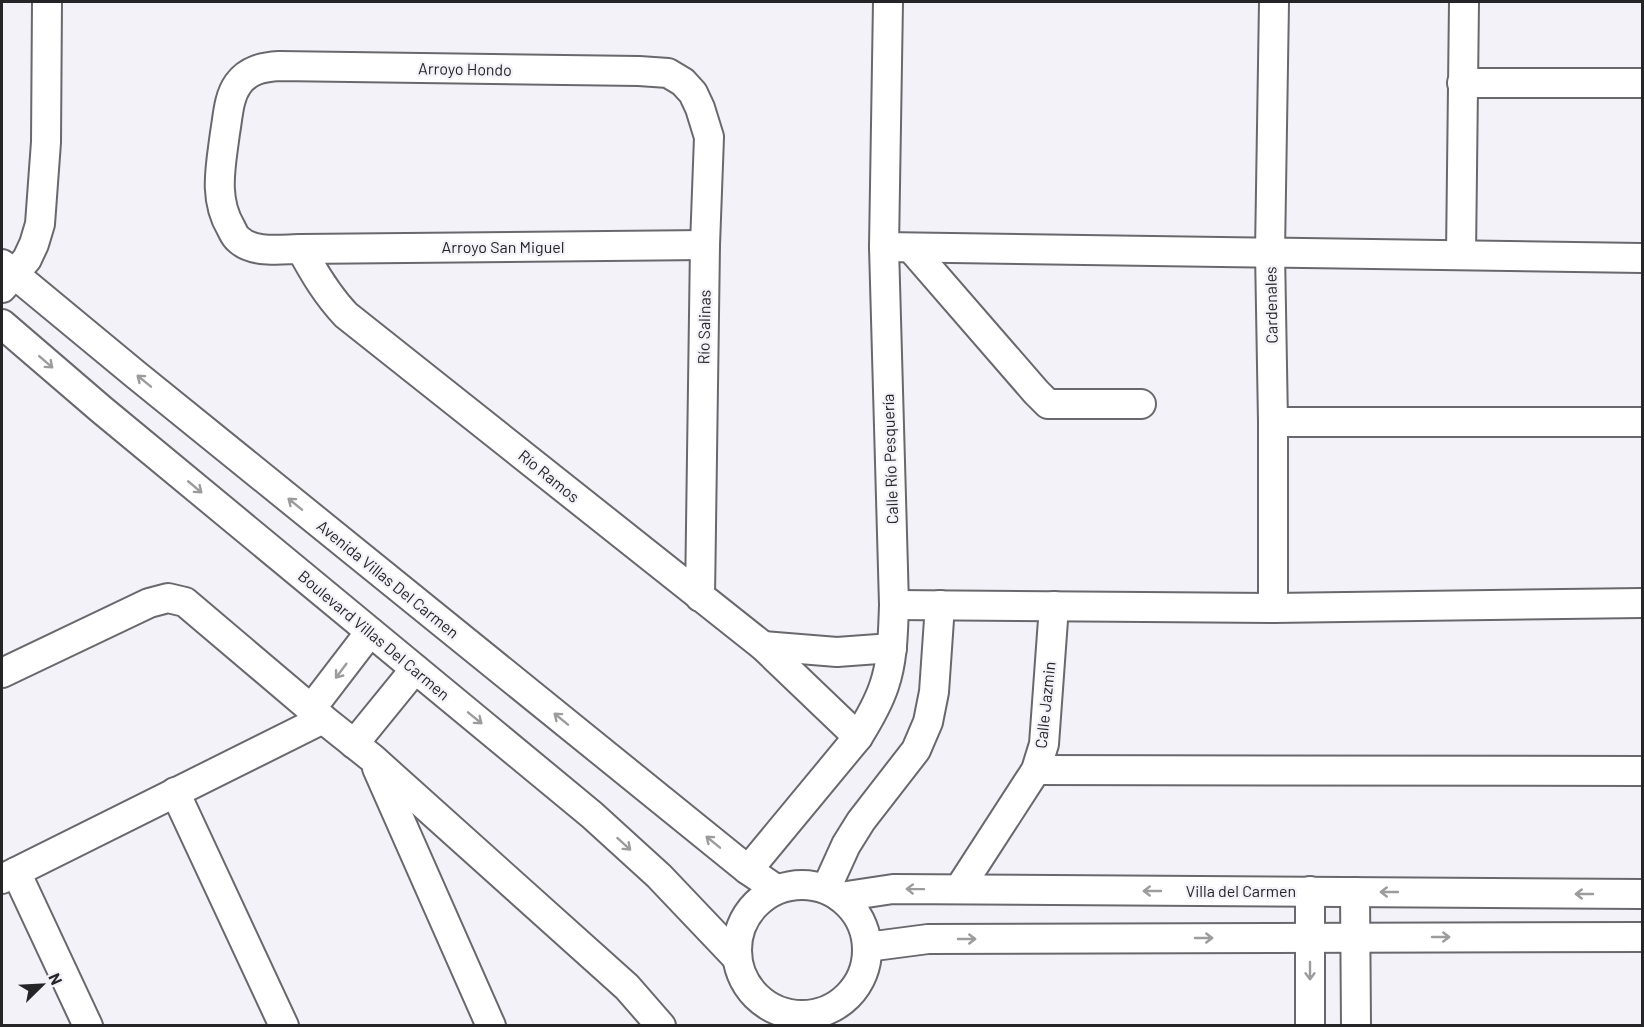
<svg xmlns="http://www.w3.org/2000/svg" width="1644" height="1027" viewBox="0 0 1644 1027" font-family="Barlow,sans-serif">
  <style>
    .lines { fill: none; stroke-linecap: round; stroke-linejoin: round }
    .minor-casing { stroke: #68686d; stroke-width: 32 }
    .minor { stroke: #fff; stroke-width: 28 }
    .oneway { stroke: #9d9c9d }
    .labels { text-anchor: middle; stroke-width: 4.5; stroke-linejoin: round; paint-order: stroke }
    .street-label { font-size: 16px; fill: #252426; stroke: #f3f2f8 }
  </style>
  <rect width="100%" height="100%" fill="#f3f2f8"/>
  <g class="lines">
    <g class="minor-casing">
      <g id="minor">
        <polyline points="1462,83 1642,83"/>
        <polyline points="884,247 1642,258"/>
        <polyline points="911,248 1036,392 1048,404 1141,404"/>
        <polyline points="301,249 705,245"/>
        <polyline points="1461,255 1464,2"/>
        <polyline points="2,264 135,374 748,870 776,889"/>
        <polyline points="2,288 27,259 34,244 40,224 46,142 47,2"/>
        <polyline points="2,324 102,410 592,815 659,876 737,958"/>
        <polyline points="1273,422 1642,422"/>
        <path d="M700,597L705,245L709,137L700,108L693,93L683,82L668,73L639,71L279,66C263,67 248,70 238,84C228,98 228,117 225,133C221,165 213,198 231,228C233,232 235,237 238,239C253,254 282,249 301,249C314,273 327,295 346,315L763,646L858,737"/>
        <polyline points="894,605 1273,608 1642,603"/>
        <polyline points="1273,608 1273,422 1270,252 1274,2"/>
        <polyline points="763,646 837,652 892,648"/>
        <polyline points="2,673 149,603 168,598 185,602 323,719 372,758 627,987 661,1026"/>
        <polyline points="311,709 370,632"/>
        <polyline points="354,744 415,669"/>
        <polyline points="377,768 491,1026"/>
        <polyline points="1036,770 1642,771"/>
        <polyline points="175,792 284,1026"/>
        <path d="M748,870L858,737C868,721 878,704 884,686C893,660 893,632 894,605L884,247L888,2"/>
        <polyline points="16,872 88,1026"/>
        <polyline points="2,879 323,719"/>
        <circle cx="802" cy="950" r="65"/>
        <polyline points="826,889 846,845 861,821 916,750 928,722 934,692 940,605"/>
        <polyline points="959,889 1036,770 1044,744 1054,606"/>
        <polyline points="1355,892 1356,1026"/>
        <polyline points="840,897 893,889 1642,894"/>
        <polyline points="867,947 928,939 1642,937"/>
        <polyline points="1310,1026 1310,891"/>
      </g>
    </g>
    <use href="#minor" class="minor"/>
  </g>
  <defs><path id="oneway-shaft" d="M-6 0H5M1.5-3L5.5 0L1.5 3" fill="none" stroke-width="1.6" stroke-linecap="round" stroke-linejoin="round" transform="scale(1.5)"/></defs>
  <g class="oneway">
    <use href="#oneway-shaft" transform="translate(46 362) rotate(41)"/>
    <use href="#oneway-shaft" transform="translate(144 381) rotate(-141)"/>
    <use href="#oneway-shaft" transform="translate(195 487) rotate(40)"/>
    <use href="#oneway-shaft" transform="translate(295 504) rotate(-141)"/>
    <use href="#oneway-shaft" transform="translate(341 671) rotate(127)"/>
    <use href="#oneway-shaft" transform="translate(475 718) rotate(39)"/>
    <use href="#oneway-shaft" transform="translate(561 719) rotate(-141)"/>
    <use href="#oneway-shaft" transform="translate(713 842) rotate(-141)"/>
    <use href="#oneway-shaft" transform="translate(624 844) rotate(42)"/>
    <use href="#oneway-shaft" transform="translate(915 889) rotate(-179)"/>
    <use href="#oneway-shaft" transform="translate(1152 891) rotate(-180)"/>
    <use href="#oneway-shaft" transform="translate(1389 892) rotate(-180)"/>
    <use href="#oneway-shaft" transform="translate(1584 894) rotate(-180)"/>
    <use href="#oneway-shaft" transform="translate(1441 937)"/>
    <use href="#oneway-shaft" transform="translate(1204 938)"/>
    <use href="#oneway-shaft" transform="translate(967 939)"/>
    <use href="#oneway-shaft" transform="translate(1310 971) rotate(90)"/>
  </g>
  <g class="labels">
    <g class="street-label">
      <text transform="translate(465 69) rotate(1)" y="6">Arroyo Hondo</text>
      <text x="503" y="253">Arroyo San Miguel</text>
      <text transform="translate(1271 305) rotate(-91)" y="6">Cardenales</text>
      <text transform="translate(704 327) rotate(-89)" y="6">Río Salinas</text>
      <text transform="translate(890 459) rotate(-92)" y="6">Calle Río Pesquería</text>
      <text transform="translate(549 476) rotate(39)" y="6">Río Ramos</text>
      <text transform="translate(388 579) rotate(39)" y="6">Avenida Villas Del Carmen</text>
      <text transform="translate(374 635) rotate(40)" y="6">Boulevard Villas Del Carmen</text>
      <text transform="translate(1045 705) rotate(-84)" y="6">Calle Jazmin</text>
      <text x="1241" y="897">Villa del Carmen</text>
    </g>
  </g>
  <rect width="1644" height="1027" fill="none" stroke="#252426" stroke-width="6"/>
  <g transform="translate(42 985) rotate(66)" stroke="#f3f2f8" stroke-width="4.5" paint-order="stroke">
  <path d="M0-4.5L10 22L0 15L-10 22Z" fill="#252426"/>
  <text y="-9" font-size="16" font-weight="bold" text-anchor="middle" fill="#252426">N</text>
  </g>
</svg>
